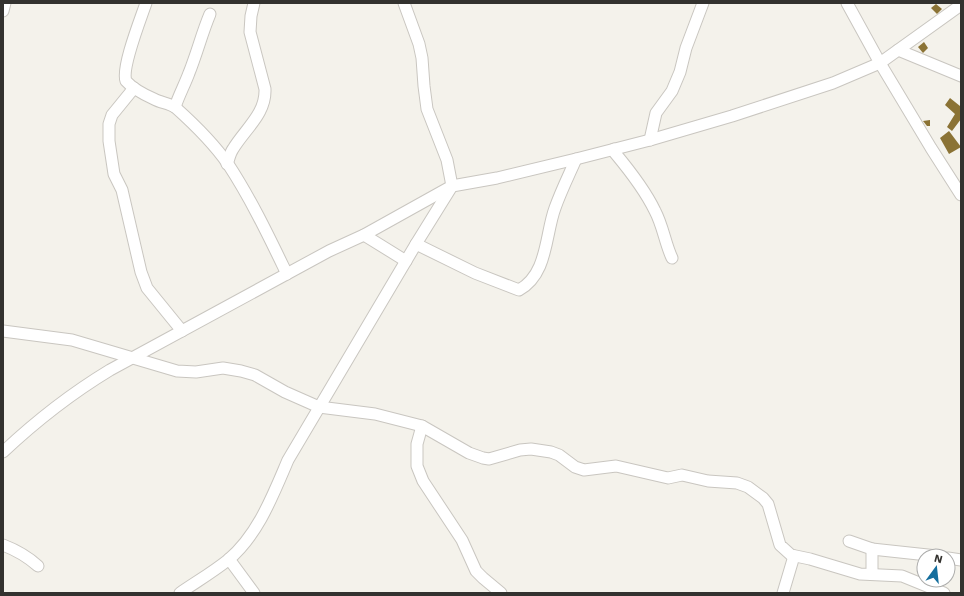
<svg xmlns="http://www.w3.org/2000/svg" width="964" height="596" viewBox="0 0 964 596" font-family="'Work Sans',sans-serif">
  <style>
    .building { fill: #8b7335 }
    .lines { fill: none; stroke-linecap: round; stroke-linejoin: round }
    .minor-casing { stroke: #c9c6c0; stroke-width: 13 }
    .minor { stroke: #fff; stroke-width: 11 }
  </style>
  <rect width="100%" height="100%" fill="#f4f2eb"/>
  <g class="building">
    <polygon points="936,4 942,9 937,14 931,8"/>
    <polygon points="924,42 928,48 923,53 918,47"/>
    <polygon points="950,98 960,106 961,104 961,119 952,131 947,127 955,114 945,105"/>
    <polygon points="930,120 930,126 927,126 923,121"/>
    <polygon points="949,131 961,147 949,154 940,138"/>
  </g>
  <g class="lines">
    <g class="minor-casing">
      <g id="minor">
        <path d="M146,3C141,18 121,68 126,81C133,89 145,95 154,99C161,103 170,103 176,108C195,125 214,144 228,164C251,199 269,237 287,274"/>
        <polyline points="847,3 880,63 931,148 961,195"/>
        <polyline points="3,11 5,3"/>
        <polyline points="898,50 961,76"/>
        <polyline points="134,88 112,115 109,124 109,141 114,174 122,190 141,272 147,288 182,331"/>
        <path d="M175,107C179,95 185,84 189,73C197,53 202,33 210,14"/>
        <polyline points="650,140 656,113 672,91 680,72 686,48 703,3"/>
        <path d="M614,149L615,153C630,171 645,190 655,211C663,226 665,243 672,258"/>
        <path d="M227,164C229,159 230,153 233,149C245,129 266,114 265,89L250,32L251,16L254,3"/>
        <polyline points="364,235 406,261"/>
        <path d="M416,244L475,273L519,290C548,274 545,235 555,208C561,191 569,175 576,159"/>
        <polyline points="3,331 72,340 177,371 196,372 223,368 241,371 255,375 285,392 319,407 375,414 422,426 469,453 483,458 489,459 520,450 531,449 551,452 559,455 575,467 584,470 616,466 668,478 682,475 708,481 737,483 748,487 763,498 768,504 780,545 791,555 810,559 860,574 902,576 944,593"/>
        <polyline points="422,426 417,444 417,466 423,481 462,540 476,571 483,578 501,593"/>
        <path d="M3,452C36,421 72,393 110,370L329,251L364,235L452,186L497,178L576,159L650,140L732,116L833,83L880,63L961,5"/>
        <polyline points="849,541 872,549 872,574"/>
        <path d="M3,545C16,550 27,556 38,566"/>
        <polyline points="872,549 937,556"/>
        <polyline points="948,558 961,560"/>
        <polyline points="229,559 254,593"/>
        <path d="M180,593C196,582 213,572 228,560C258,535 273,495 288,460L416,244L452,186L447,160L427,109L424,86L422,58L419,44L404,3"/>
        <polyline points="783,593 794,556"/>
      </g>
    </g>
    <use href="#minor" class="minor"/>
  </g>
  <rect width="964" height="596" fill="none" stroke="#33322f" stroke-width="8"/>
  <g transform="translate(936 568) rotate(15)"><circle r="19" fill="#ffffff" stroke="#adadac"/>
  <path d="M0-3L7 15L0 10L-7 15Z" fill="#156e9d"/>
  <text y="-6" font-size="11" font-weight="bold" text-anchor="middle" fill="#33322f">N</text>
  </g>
</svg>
